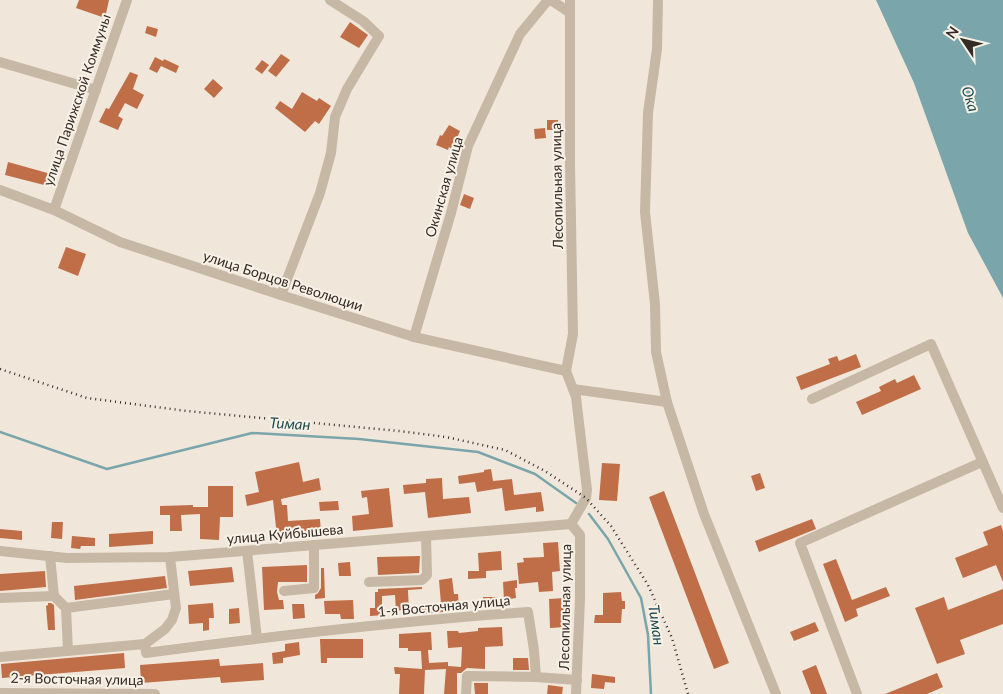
<svg xmlns="http://www.w3.org/2000/svg" width="1003" height="694" viewBox="0 0 1003 694" font-family="Lato,sans-serif">
  <style>
    .water { fill: #7aa5ab }
    .lines { fill: none; stroke-linecap: round; stroke-linejoin: round }
    .stream { stroke: #7aa5ab; stroke-width: 2.5 }
    .building { fill: #bf6e48 }
    .minor { stroke: #c7b8a6; stroke-width: 10 }
    .rail { stroke: #342c27; stroke-width: 2.5; stroke-dasharray: 1 4; stroke-linecap: butt }
    .labels { text-anchor: middle; stroke-width: 4; stroke-linejoin: round; paint-order: stroke }
    .street-label { font-size: 14px; fill: #342c27; stroke: #f8f1e6 }
    .water-label { font-size: 15px; font-style: italic; fill: #1f4b53; stroke: #f8f1e6 }
  </style>
  <rect width="100%" height="100%" fill="#f0e7da"/>
  <polygon class="water" points="876,0 1003,0 1003,298 968,233 914,83"/>
  <g class="lines">
    <g class="stream">
      <polyline points="0,432 107,469 252,433 359,439 478,452 535,474 576,503"/>
      <polyline points="589,514 608,539 641,598 648,635 651,694"/>
    </g>
  </g>
  <g class="building">
    <polygon points="79,0 109,0 105,18 76,8"/>
    <polygon points="350,22 368,35 359,48 340,37"/>
    <polygon points="147,26 158,29 156,37 145,33"/>
    <polygon points="281,54 290,60 276,77 268,71"/>
    <polygon points="155,57 163,61 164,59 179,66 176,73 161,66 157,73 149,69"/>
    <polygon points="262,60 269,65 262,74 255,69"/>
    <polygon points="130,72 138,75 133,89 144,95 137,109 125,103 118,116 123,119 118,130 99,122 106,108 109,109"/>
    <polygon points="213,79 223,88 214,98 204,89"/>
    <polygon points="302,92 317,101 319,98 331,106 319,124 315,121 305,132 275,108 280,101 292,109"/>
    <rect x="547" y="120" width="11" height="10"/>
    <polygon points="449,125 460,131 452,149 449,147 448,150 436,145 440,135 442,136"/>
    <polygon points="545,128 546,138 535,139 534,129"/>
    <polygon points="8,162 51,174 48,186 5,175"/>
    <polygon points="464,194 474,198 470,209 460,205"/>
    <polygon points="66,247 86,254 78,276 58,268"/>
    <polygon points="856,354 861,367 801,390 796,377 830,364 828,359 837,356 839,361"/>
    <polygon points="914,375 921,389 862,415 856,402 881,391 879,387 895,379 897,383"/>
    <polygon points="299,462 303,482 319,478 321,490 281,499 282,505 287,505 288,521 320,519 321,533 277,536 273,500 247,506 245,495 259,492 255,472"/>
    <polygon points="602,463 620,464 617,501 599,500"/>
    <polygon points="491,469 493,481 512,479 514,495 541,492 544,511 536,512 536,507 505,511 502,488 477,492 475,482 459,484 458,476 484,472 484,470"/>
    <polygon points="760,473 765,488 756,491 751,476"/>
    <polygon points="442,478 443,499 469,497 471,513 428,518 425,492 404,494 403,485 426,483 426,479"/>
    <polygon points="208,486 233,486 233,517 220,517 219,540 200,539 200,514 181,515 182,531 170,531 170,515 160,515 160,506 193,505 193,507 208,507"/>
    <polygon points="389,488 393,527 353,531 352,516 369,514 367,497 362,498 361,491"/>
    <polygon points="664,491 729,663 714,669 649,497"/>
    <polygon points="338,501 339,510 320,511 319,502"/>
    <polygon points="812,519 816,529 759,552 755,541"/>
    <polygon points="52,522 63,522 62,539 51,538"/>
    <polygon points="1001,525 1003,531 1003,582 996,565 963,578 955,558 988,545 983,532"/>
    <polygon points="0,529 22,531 22,540 0,538"/>
    <polygon points="153,531 153,544 109,547 109,534"/>
    <polygon points="72,536 95,538 95,546 81,546 80,549 71,548"/>
    <polygon points="558,542 560,571 552,572 553,591 539,592 538,582 519,584 517,563 524,562 523,558 544,557 543,543"/>
    <polygon points="501,551 502,570 486,571 486,578 468,579 468,571 479,571 478,553"/>
    <polygon points="420,556 419,573 378,575 377,557"/>
    <polygon points="836,559 852,600 886,587 890,596 856,609 858,616 845,622 823,564"/>
    <polygon points="350,562 351,576 339,576 338,563"/>
    <polygon points="307,565 307,582 278,582 277,592 279,600 283,600 284,609 264,610 262,567"/>
    <polygon points="232,567 234,582 190,586 188,571"/>
    <polygon points="321,568 324,568 325,598 315,599 315,595 318,593 321,588"/>
    <polygon points="45,571 46,587 0,591 0,574"/>
    <polygon points="165,576 167,588 75,600 74,586"/>
    <polygon points="452,578 454,594 458,594 459,609 452,609 452,611 423,614 422,605 441,604 439,580"/>
    <polygon points="517,580 517,588 515,588 516,598 504,600 503,582"/>
    <polygon points="422,587 422,589 408,590 409,614 402,614 402,610 396,611 395,595 382,596 382,609 385,609 385,615 370,616 370,608 375,608 375,592 378,592 378,589"/>
    <polygon points="1003,589 1003,624 960,640 965,654 937,664 915,608 944,597 948,610"/>
    <polygon points="621,592 622,601 625,601 625,609 622,609 621,623 594,623 595,615 603,615 603,593"/>
    <polygon points="483,597 497,597 498,607 484,608"/>
    <polygon points="565,598 566,627 550,628 549,599"/>
    <polygon points="353,600 354,619 341,619 340,614 325,614 324,601"/>
    <polygon points="48,603 51,603 54,605 55,630 48,630 46,606 48,605"/>
    <polygon points="213,603 214,618 209,618 209,630 203,631 203,623 189,624 188,605"/>
    <polygon points="292,604 304,604 305,618 293,619"/>
    <polygon points="239,608 240,623 229,624 229,609"/>
    <polygon points="815,622 819,631 794,641 790,632"/>
    <polygon points="502,627 503,646 485,647 485,669 467,668 461,673 457,673 457,694 444,694 446,669 425,670 424,694 399,694 400,674 395,674 394,667 422,669 421,651 408,651 408,648 399,648 399,634 431,632 432,650 428,650 429,663 448,662 448,666 461,667 462,647 448,648 447,631 458,631 459,633 478,631 478,628"/>
    <polygon points="320,639 363,639 363,658 327,658 327,663 321,663"/>
    <polygon points="299,642 300,655 283,658 283,663 273,664 272,653 285,651 285,644"/>
    <polygon points="124,653 125,668 2,678 1,664"/>
    <polygon points="513,658 528,658 529,670 513,670"/>
    <polygon points="219,659 220,666 263,663 264,680 221,683 220,677 141,683 140,665"/>
    <polygon points="816,665 827,694 811,694 802,671"/>
    <polygon points="937,673 943,687 927,694 885,694"/>
    <polygon points="592,674 615,677 615,683 605,682 604,689 591,688"/>
    <polygon points="474,683 488,683 488,694 475,694"/>
    <polygon points="548,685 563,687 562,694 547,694"/>
  </g>
  <g class="lines">
    <g class="minor">
      <polyline points="551,0 569,12"/>
      <polyline points="658,0 657,49 648,113 645,212 655,304 656,352 667,402 704,514 776,694"/>
      <polyline points="0,62 96,90"/>
      <polyline points="0,190 54,210 120,242 281,295 414,337 566,371"/>
      <polyline points="54,210 127,0"/>
      <polyline points="281,295 320,193 331,153 335,117 347,89 379,36 363,21 330,0"/>
      <polyline points="414,337 451,213 468,146 520,34 548,0"/>
      <polyline points="566,371 573,334 570,163 570,0"/>
      <polyline points="566,371 576,397 587,490 586,498 571,524"/>
      <polyline points="573,389 667,402"/>
      <polyline points="812,399 931,344 1003,508"/>
      <polyline points="571,524 580,535 580,599 576,694"/>
      <polyline points="0,551 67,558 170,557 571,524"/>
      <polyline points="247,551 257,638"/>
      <polyline points="369,582 422,580 427,575 426,536"/>
      <polyline points="284,591 314,588 314,545"/>
      <polyline points="54,596 66,608 68,651"/>
      <polyline points="0,598 54,596 50,556"/>
      <polyline points="66,608 174,594"/>
      <path d="M145,644L146,653C273,636 400,621 528,612L534,650L536,677L577,680"/>
      <polyline points="0,657 145,644 165,629 172,620 176,608 170,557"/>
      <polyline points="0,693 155,694"/>
      <polyline points="466,694 467,676 536,677"/>
      <polyline points="857,694 800,543 982,462"/>
    </g>
    <polyline class="rail" points="0,369 87,398 187,411 399,431 446,437 505,450 545,471 586,498 611,526 648,585 672,638 688,694"/>
  </g>
  <g class="labels">
    <g class="street-label">
      <text transform="translate(77 100) rotate(-71)" y="5">улица Парижской Коммуны</text>
      <text transform="translate(557 186) rotate(-91)" y="5">Лесопильная улица</text>
      <text transform="translate(444 187) rotate(-74)" y="5">Окинская улица</text>
      <text transform="translate(283 281) rotate(18)" y="5">улица Борцов Революции</text>
      <text transform="translate(285 534) rotate(-5)" y="5">улица Куйбышева</text>
      <text transform="translate(444 606) rotate(-5)" y="5">1-я Восточная улица</text>
      <text transform="translate(565 607) rotate(-89)" y="5">Лесопильная улица</text>
      <text transform="translate(77 679) rotate(1)" y="5">2-я Восточная улица</text>
    </g>
    <g class="water-label">
      <text transform="translate(970 99) rotate(72)" y="5">Ока</text>
      <text transform="translate(290 424) rotate(3)" y="5">Тиман</text>
      <text transform="translate(656 625) rotate(82)" y="5">Тиман</text>
    </g>
  </g>
  <g transform="translate(963 40) rotate(305)" stroke="#f8f1e6" stroke-width="4" paint-order="stroke">
  <path d="M0-4L9 19L0 12L-9 19Z" fill="#342c27"/>
  <text y="-8" font-size="14" font-weight="bold" text-anchor="middle" fill="#342c27">N</text>
  </g>
</svg>
